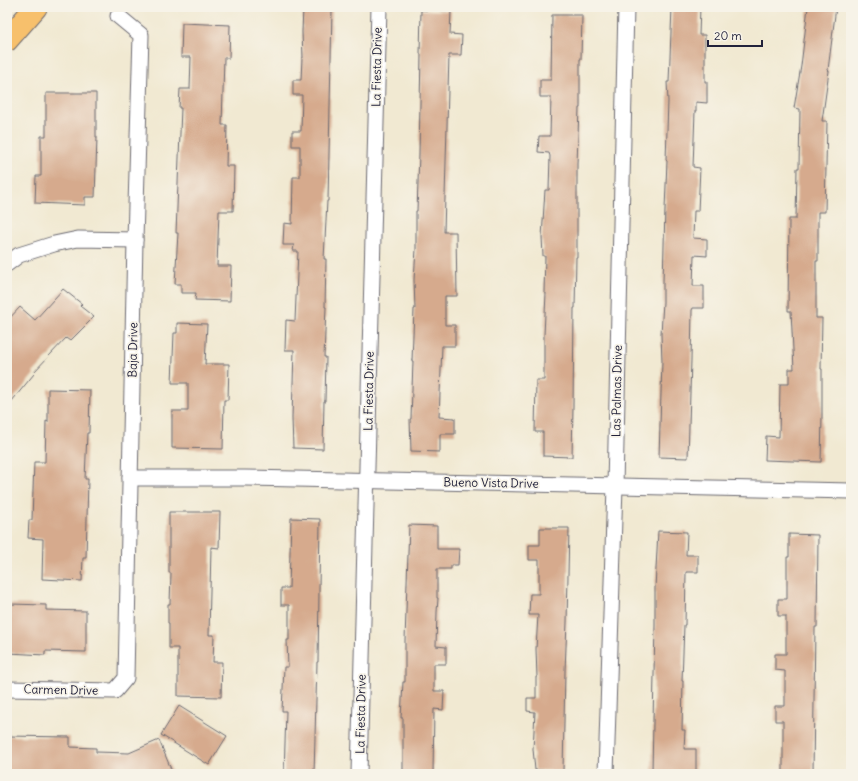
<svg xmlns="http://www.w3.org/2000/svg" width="858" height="781" viewBox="0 0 858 781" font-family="Delius,sans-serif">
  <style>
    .building { fill: #d6aa8d }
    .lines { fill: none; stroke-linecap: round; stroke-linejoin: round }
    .street-casing { stroke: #6a6870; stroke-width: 17 }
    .primary-casing { stroke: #6a6870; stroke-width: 24 }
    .street { stroke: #fff; stroke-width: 15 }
    .primary { stroke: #f7c06c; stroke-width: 22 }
    .labels { text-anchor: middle; stroke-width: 3.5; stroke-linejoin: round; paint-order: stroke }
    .street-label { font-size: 12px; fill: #22223b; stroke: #f7f3e8 }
  </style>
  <rect width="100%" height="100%" fill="#f7f3e8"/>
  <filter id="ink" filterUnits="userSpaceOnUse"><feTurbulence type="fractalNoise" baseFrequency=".025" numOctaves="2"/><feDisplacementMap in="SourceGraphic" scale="8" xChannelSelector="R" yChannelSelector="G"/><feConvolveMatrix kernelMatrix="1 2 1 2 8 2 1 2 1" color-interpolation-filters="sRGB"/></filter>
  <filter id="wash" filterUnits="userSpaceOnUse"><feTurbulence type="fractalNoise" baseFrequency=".012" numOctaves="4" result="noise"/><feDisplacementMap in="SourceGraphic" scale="16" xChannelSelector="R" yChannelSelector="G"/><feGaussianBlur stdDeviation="0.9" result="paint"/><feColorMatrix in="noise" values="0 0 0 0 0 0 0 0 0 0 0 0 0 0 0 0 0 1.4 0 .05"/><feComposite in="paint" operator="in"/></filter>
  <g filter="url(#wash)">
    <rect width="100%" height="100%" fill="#f1e9d2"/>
    <g id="blocks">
      <g class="building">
        <polygon points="672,7 700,7 699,35 705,35 705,82 707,82 707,103 696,102 696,111 695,111 693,167 700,168 698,211 694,211 693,238 707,239 707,256 694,255 693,286 704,286 704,308 693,308 692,310 691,360 688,458 659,457 662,361 661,334 663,302 663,282 665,209 667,161 666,160 668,101 667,82 669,82"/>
        <polygon points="808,7 836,7 828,70 829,71 822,121 827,121 825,212 818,212 818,261 816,261 816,318 822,318 821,369 822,369 822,416 821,462 765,460 766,436 779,437 780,384 789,384 789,369 794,369 791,311 788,311 789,219 796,219 797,168 799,168 800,109 794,108 801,66"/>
        <polygon points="303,8 332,9 328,201 327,201 324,259 326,259 325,307 326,307 324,357 326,357 325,401 324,401 323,449 293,448 292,418 294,350 285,350 286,320 295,321 298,251 293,251 294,245 283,245 284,223 292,224 293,177 300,177 300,146 292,146 292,131 301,131 302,95 293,95 293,80 301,80 302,58 303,58 302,32"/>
        <polygon points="421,10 451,11 450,34 462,35 461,55 449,55 444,232 456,232 457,296 445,296 445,325 455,325 455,346 442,346 439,417 455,418 455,434 440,434 440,452 411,451 410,419 411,419 413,361 412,361 414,309 415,309 414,280 416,249 416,211 417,211 419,154 421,54 420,54"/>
        <polygon points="552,15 582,15 581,59 580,59 580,108 579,108 577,164 577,257 576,257 575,308 574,308 573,406 572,457 543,456 543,432 535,432 536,380 544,380 544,335 546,293 544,293 545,256 543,256 542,237 545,190 549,190 550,156 549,153 538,152 539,136 550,136 551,97 540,97 540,80 551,80"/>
        <polygon points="182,23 230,25 229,58 224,58 222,125 227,125 226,166 234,166 233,211 219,211 217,266 231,266 230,301 195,300 196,293 181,293 181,284 175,284 178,233 176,233 181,108 179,108 180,89 190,89 191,57 181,57"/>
        <polygon points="46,93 96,93 96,137 97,137 95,197 85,197 85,205 35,203 36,176 41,176 41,136 46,136"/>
        <polygon points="63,289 82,304 80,306 94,317 70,341 66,338 33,373 34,374 7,407 7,321 20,307 35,320"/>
        <polygon points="177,323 207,324 205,364 229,364 228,400 224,400 223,449 172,448 172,411 188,411 188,383 172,383 174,333 177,333"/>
        <polygon points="48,389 90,390 89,433 87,433 85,479 88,479 86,558 83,558 82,581 42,579 43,539 28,538 29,520 32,520 34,462 45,462 46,421 48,422"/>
        <polygon points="169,512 220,512 219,548 211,547 209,635 214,635 213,662 222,662 221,697 178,696 178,648 169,648 169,623 168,623 168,604 170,604 171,573 169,573"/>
        <polygon points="291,518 320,519 318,662 317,662 314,774 284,774 285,743 286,711 282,711 284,667 288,667 287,640 289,640 289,605 281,605 281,588 289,588"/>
        <polygon points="409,525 437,526 437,549 459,549 458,565 451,565 451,569 437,569 437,598 438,598 437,612 436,646 446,647 446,664 434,664 434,691 444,691 443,710 434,709 433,774 403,774 403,718 401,718 403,682 405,682 405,640"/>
        <polygon points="540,528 569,528 567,622 565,671 563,771 535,770 533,749 535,712 527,711 527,698 536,698 536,677 537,677 536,649 538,615 529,615 530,594 539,594 539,560 529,560 529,545 540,545"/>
        <polygon points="658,531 687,532 686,555 698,555 698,572 686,572 685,625 684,625 682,681 683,681 682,730 685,730 684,749 696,749 696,774 652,772 655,625 655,588"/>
        <polygon points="789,534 818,535 817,627 815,627 813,774 783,774 783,721 775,721 775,706 785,706 785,671 775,670 775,654 786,654 786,616 778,616 778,599 787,599 787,557 789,557"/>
        <polygon points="10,604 46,605 46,610 86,611 86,652 45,651 45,655 9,653"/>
        <polygon points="179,706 227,736 209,765 161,735"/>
        <polygon points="7,736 70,737 70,747 96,748 96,752 129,753 159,740 173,774 7,774"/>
      </g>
    </g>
  </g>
  <g filter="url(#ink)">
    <use href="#blocks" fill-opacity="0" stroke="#6a6870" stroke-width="1"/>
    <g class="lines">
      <g class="street-casing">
        <g id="street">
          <polyline points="7,264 19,255 54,244 78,239 135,240"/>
          <polyline points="130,478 245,478 851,491"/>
          <polyline points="7,689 115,691 126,678 135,240 141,35 118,16"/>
          <polyline points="359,774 379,7"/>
          <polyline points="606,774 615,486 626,7"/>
        </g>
      </g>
      <g class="primary-casing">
        <polyline id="primary" points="7,40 36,7"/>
      </g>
      <use href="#street" class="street"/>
      <use href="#primary" class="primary"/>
    </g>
  </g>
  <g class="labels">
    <g class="street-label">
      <text transform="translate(377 67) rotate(-89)" y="4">La Fiesta Drive</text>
      <text transform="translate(133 350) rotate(-89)" y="4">Baja Drive</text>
      <text transform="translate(369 391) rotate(-89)" y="4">La Fiesta Drive</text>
      <text transform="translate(617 391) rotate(-89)" y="4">Las Palmas Drive</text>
      <text transform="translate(491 483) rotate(1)" y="4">Bueno Vista Drive</text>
      <text transform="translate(61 690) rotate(1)" y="4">Carmen Drive</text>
      <text transform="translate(361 714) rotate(-89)" y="4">La Fiesta Drive</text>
    </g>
  </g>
  <rect width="858" height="781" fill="none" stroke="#f7f3e8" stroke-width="24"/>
  <path d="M708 40v6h54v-6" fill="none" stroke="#22223b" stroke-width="2"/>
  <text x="714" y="40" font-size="12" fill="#22223b" stroke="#f7f3e8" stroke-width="3" paint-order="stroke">20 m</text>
</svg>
